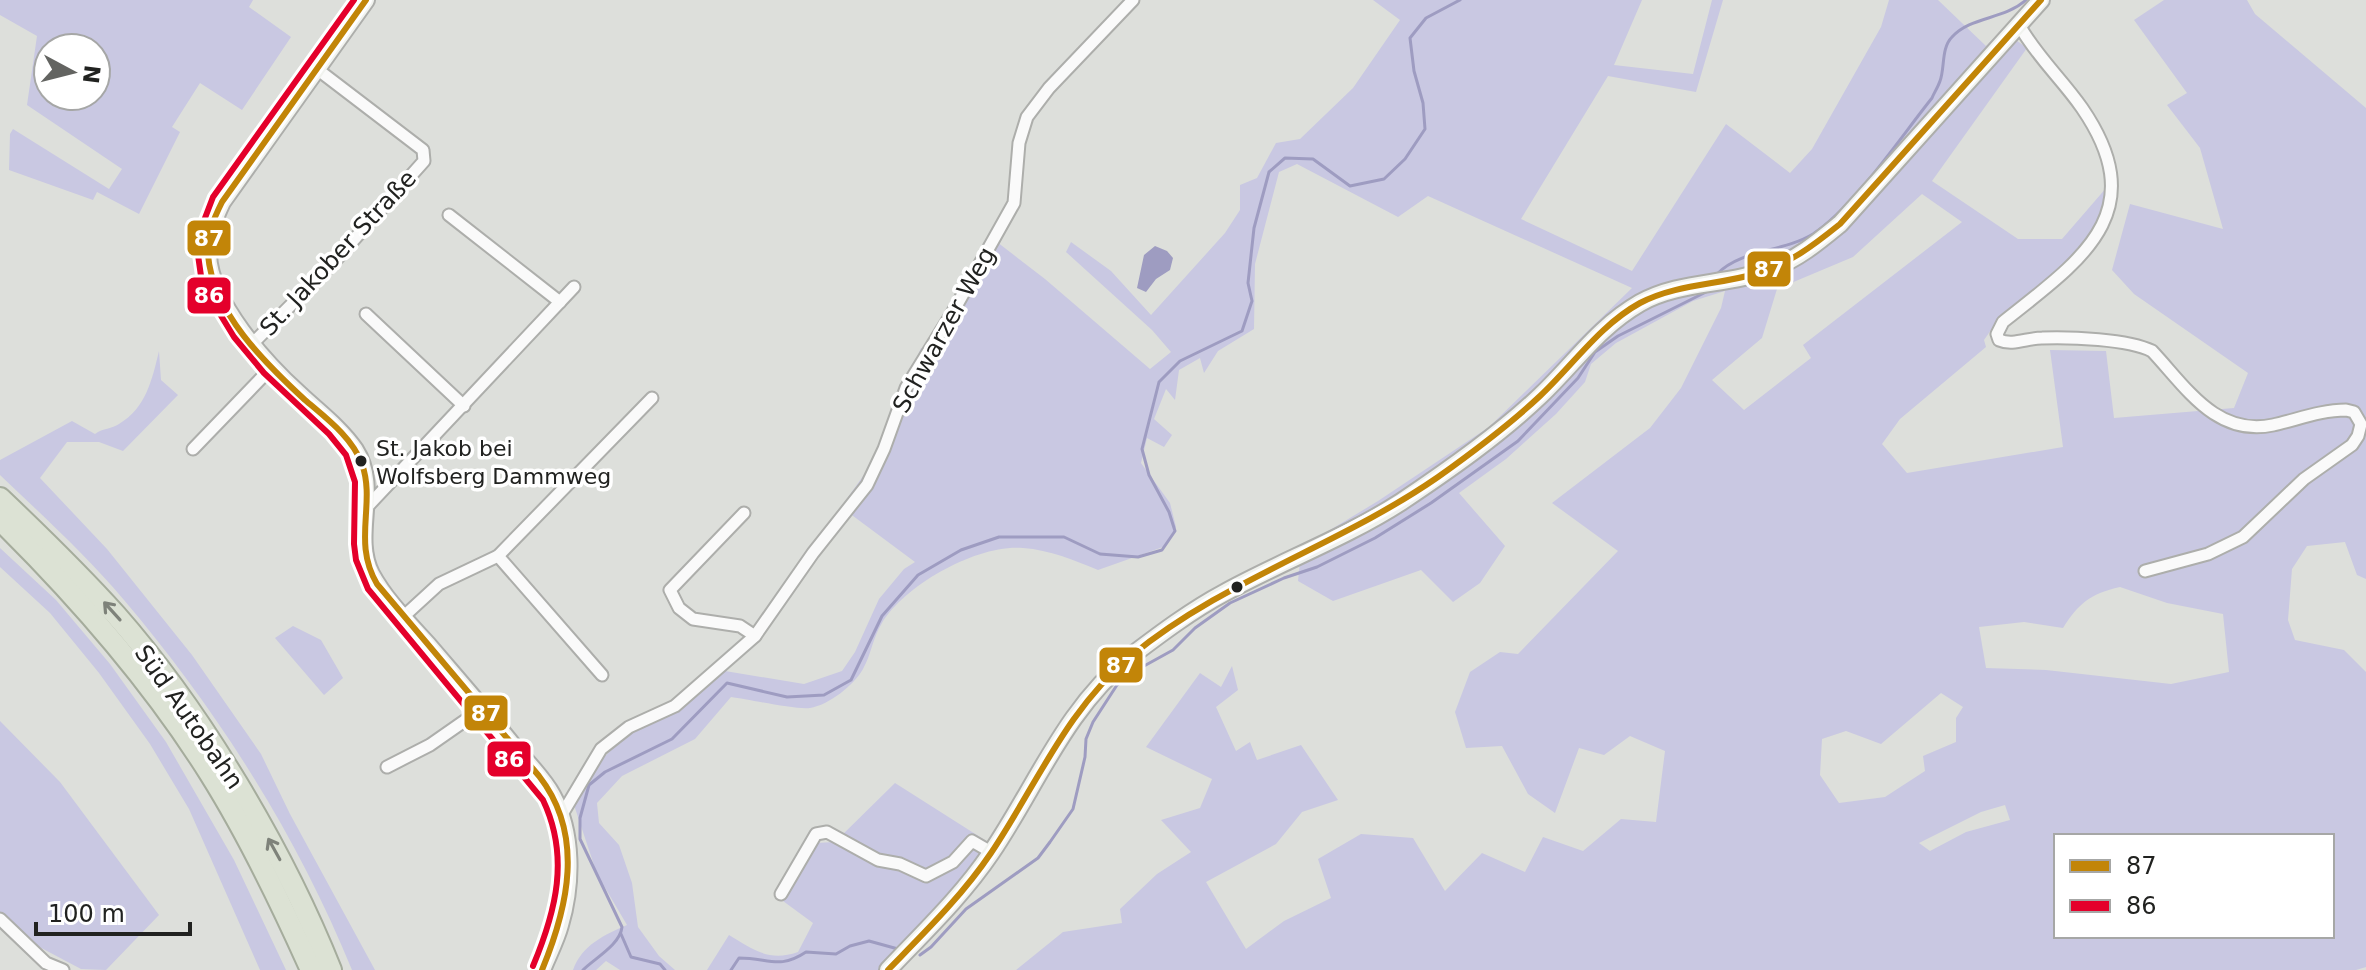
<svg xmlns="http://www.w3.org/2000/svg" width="2366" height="970" viewBox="0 0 2366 970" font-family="'DejaVu Sans',sans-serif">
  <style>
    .green { fill: #c9c8e2; fill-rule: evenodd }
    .water { fill: #9e9cc1 }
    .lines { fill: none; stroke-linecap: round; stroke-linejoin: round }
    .stream { stroke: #9e9cc1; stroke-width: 3 }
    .minor-casing { stroke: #adaeab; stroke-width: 15 }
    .secondary-casing { stroke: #adaeab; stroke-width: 20 }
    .motorway-casing { stroke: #a5ac9c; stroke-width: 24 }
    .minor { stroke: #fafafa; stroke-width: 11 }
    .secondary { stroke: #f1f3ef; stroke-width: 16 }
    .motorway { stroke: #dce2d4; stroke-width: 20 }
    .bus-1-casing { stroke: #fff; stroke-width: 12 }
    .bus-2-casing { stroke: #fff; stroke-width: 12 }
    .bus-1 { stroke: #c28508; stroke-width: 6 }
    .bus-2 { stroke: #e4002b; stroke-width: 6 }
    .oneway { stroke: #7e827a }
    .bus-dot { fill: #212220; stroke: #fff; stroke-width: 3 }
    .labels { text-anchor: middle; stroke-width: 7; stroke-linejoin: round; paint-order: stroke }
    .bus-label { font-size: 22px; fill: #212220; stroke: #fff; text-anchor: start }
    .street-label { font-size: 24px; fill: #212220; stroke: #fff }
    .line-badge { stroke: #fff; stroke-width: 3 }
    .badge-label { font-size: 22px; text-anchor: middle; font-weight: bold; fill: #fff }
  </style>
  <rect width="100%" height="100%" fill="#dddfdb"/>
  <g class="green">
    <path d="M0,0H253L249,7L291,37L242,110L200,83L172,127L180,132L139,214L97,192L93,200L9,170L10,134L13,129L109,189L122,169L27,105L37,36L0,15ZM96,48V96H48V48Z"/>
    <path d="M1373,0H1642L1614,65L1693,74L1712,0H1723L1696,92L1608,76L1521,219L1632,271L1726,124L1790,173L1812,149L1881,27L1889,0H1938L1986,46L2002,30L2027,48L1932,181L2018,239H2062L2107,187L2101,221L2070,267L1998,320L1984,340L1986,347L1900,419L1882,444L1907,473L2063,447L2050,350L2106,351L2114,418L2234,408L2248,373L2134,294L2112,270L2130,204L2223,229L2200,148L2167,105L2187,93L2134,20L2164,0H2247L2255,14L2366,108V579L2357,575L2345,542L2307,546L2292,569L2288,620L2295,640L2344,650L2366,672V967L2356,970H1016L1063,932L1122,923L1120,909L1157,874L1191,852L1161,820L1200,808L1212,779L1146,747L1200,673L1221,687L1232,666L1238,690L1216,707L1236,751L1250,742L1257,760L1301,745L1338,800L1302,812L1276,844L1206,882L1246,949L1284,921L1331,898L1318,859L1361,834L1413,838L1445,891L1482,853L1525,872L1543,837L1583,851L1621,819L1656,822L1665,751L1630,736L1604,755L1579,748L1555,813L1528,794L1502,746L1466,748L1455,712L1470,672L1500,652L1518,654L1618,551L1552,503L1650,428L1681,388L1721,308L1725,291L1693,301L1616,343L1591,364L1585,382L1556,414L1506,459L1459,493L1505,546L1480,583L1453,602L1421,570L1333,601L1298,581L1301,551L1307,544L1378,501L1489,427L1632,288L1428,196L1398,217L1297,164L1279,172L1255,264L1254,329L1218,351L1204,373L1200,358L1179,370L1175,400L1166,389L1154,419L1172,435L1164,447L1147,438L1141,463L1170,503L1176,527L1163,547L1098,570C1074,560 1050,550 1023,548C977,544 905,585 882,623C873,637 871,655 863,669C854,685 829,705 810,708C796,710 748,699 731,697L695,739L622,776L597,803L599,823L619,845L632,883L638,927L659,956L675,970H620L606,961L596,970H573C582,945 604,935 627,925L597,874L574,805L591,771L625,735L680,710L725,671L804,684L842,671L855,652L879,599L904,569L915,562L841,507L871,465L921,348L935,350L997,242L1045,279L1150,369L1171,352L1152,330L1066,252L1071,242L1111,271L1151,315L1225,233L1240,210V185L1257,178L1276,143L1300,139L1353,88L1400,20ZM1922,194L1962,222L1803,345L1811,358L1744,410L1712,380L1762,338L1777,289L1853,257ZM2120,587L2167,603L2223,614L2229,672L2171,684L2046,670L1986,668L1979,627L2024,622L2063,628C2079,603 2090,594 2120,587ZM1941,693L1963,707L1956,718V742L1923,756L1925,771L1885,797L1839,803L1820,775L1822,739L1846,731L1881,744ZM2005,805L2010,820L1966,832L1930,851L1919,843L1981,812ZM2056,836H2332V936H2056Z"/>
    <path d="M159,351L161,380L178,395L123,451L99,442H67L40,478L107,549L192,655L261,754L290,814L375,970H352C297,835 218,711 124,600C86,555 42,515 0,475V460L72,421L95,434C103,428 112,429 119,424C146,408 152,380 159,351Z"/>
    <polygon points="0,548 56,600 110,664 166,742 234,860 286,970 260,970 189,809 150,744 99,673 50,613 0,567"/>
    <polygon points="293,626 321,640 343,678 324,695 275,638"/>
    <polygon points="0,721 60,782 159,915 106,970 81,969 30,942 0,913"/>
    <path d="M895,783L991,844L961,888L882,970H707L729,935C754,950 769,962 798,952L813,923L783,901L816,843L835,842Z"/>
  </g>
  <polygon class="water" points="1155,246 1167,251 1173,258 1170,270 1156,279 1146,292 1137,288 1144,255"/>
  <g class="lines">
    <g class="stream">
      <path d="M1717,274C1741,249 1784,252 1813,234C1854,207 1900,138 1932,98C1934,93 1938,87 1940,81C1945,68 1941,48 1952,37C1971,16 2004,20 2026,0"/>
      <polyline points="621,934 631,957 660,964 665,970"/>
      <polyline points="920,955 931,947 966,909 1038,858 1050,842 1073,809 1085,757 1086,739 1093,722 1117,685 1135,671 1173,650 1195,628 1230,603 1284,578 1317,567 1375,538 1431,503 1518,441 1578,378 1595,352 1618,336 1706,292"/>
      <path d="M583,970C595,958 620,945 622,927L580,839V818L589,785L605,772L672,739L727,683L787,697L824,695L851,680L882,616L918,575L961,550L999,537H1064L1100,554L1138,557L1162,550L1175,531L1169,512L1149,475L1142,449L1159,382L1180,361L1242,331L1252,301L1248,283L1254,228L1269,172L1285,158L1313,159L1350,186L1384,179L1405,159L1425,129L1423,103L1414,71L1410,38L1426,18L1460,0"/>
      <path d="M731,970L739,958C769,958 779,970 806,952L836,954L850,946L869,941L898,949"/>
    </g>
    <g class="minor-casing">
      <g id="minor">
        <path d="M2019,25C2037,57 2061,78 2082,108C2154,213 2081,260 2003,322L1997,334L1999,340C2013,346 2027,338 2042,338C2070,337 2128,339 2152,351C2186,387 2216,437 2273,425C2296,420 2321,410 2346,410L2354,412L2361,424L2358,436L2352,445L2304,479L2243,537L2208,554L2145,571"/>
        <polyline points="449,215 560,302"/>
        <polyline points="366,314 464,406"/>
        <polyline points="252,344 334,262 424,161 423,150 317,69"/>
        <polyline points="193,449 271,368"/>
        <polyline points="367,507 574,287"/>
        <polyline points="744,513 670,590 679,608 693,619 740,626 755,636"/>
        <polyline points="498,556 602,675"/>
        <polyline points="403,617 439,584 498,556 652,398"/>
        <polyline points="387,767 430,745 483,708"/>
        <polyline points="561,816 601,749 629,727 675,706 755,636 813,553 867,485 884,449 906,388 954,310 1014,203 1019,143 1027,117 1049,88 1133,0"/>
        <polyline points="781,894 816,834 827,832 878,860 900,864 926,876 953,862 972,841 991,852"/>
        <polyline points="0,919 46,963 63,970"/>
      </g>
    </g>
    <g class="secondary-casing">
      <g id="secondary">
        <path d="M366,0L222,202C214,219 207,235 208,255C210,303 265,363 299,394C318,412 340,428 355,450C380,489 351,535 371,574C385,600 408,623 428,645C457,679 486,712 514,747C526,762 543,778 552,795C573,833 572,884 560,925C556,940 548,955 542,970"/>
        <path d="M888,970C924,932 962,896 991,853C1037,785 1065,709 1131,656C1160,634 1192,610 1224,593C1282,561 1345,538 1401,502C1449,470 1499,435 1540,396C1575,363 1597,328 1640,303C1681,280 1730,286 1773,268C1799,258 1818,242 1840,224L2041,0"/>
      </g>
    </g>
    <g class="motorway-casing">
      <g id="motorway">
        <path d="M0,498C40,536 79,574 116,615C202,713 283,850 331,970"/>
        <path d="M0,520C79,598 151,680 210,774C249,836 281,903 311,970"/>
      </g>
    </g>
    <use href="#minor" class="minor"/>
    <use href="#secondary" class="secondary"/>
    <use href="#motorway" class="motorway"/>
    <g class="bus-1-casing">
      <g id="bus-1">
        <path d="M366,0L222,202C214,218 206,236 208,255C213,313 265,363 305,400C326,418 352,437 362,464C376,504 352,542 377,584L539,776C585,835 568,907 542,970"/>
        <path d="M888,970C924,933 962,896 991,853C1036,786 1067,709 1131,656C1223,580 1340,545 1438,477C1473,452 1508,426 1540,396C1573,365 1600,325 1640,303C1676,284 1717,285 1755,274C1788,265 1814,245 1840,224L2041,0"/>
      </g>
    </g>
    <g class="bus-2-casing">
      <path id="bus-2" d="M354,0L213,197L200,231L198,255L201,276L209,296L234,337L264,373L329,434L346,455L355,482L354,544L356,560L368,589L543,800C570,857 556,911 533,966"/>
    </g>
    <use href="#bus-1" class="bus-1"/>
    <use href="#bus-2" class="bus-2"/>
  </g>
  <defs><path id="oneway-shaft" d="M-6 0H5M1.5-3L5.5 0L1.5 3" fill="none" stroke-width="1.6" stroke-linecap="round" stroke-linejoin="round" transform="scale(2)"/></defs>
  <g class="oneway">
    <use href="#oneway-shaft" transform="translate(112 611) rotate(-132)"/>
    <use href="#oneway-shaft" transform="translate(274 849) rotate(-119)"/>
  </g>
  <g class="bus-dot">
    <circle cx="361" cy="461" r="7"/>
    <circle cx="1237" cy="587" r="7"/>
  </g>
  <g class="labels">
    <g class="bus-label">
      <text x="376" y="456">St. Jakob bei<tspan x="376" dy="28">Wolfsberg Dammweg</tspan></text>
    </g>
    <g class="street-label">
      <text transform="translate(338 253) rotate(-47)" y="8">St. Jakober Straße</text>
      <text transform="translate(944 330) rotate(-61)" y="8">Schwarzer Weg</text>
      <text transform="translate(189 717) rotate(55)" y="8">Süd Autobahn</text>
    </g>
  </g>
  <g class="line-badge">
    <rect x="186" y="219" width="46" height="38" rx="8" fill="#c28508"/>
    <rect x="1746" y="250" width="46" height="38" rx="8" fill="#c28508"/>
    <rect x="186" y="276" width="46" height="39" rx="8" fill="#e4002b"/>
    <rect x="1098" y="646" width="46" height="38" rx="8" fill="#c28508"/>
    <rect x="463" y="694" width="46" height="38" rx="8" fill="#c28508"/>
    <rect x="486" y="740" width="46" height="38" rx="8" fill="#e4002b"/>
  </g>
  <g class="badge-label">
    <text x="209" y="246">87</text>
    <text x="1769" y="277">87</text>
    <text x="209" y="303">86</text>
    <text x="1121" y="673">87</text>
    <text x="486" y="721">87</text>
    <text x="509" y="767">86</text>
  </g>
  <rect x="2054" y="834" width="280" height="104" fill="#ffffff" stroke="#a6a7a6" stroke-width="2"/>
  <rect x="2070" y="860" width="40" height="12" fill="#c28508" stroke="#a6a7a6" stroke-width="2"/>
  <text x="2126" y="874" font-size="24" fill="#212220">87</text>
  <rect x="2070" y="900" width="40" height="12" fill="#e4002b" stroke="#a6a7a6" stroke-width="2"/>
  <text x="2126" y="914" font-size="24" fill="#212220">86</text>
  <g transform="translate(72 72) rotate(97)"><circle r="38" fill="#ffffff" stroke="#a6a7a6" stroke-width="2"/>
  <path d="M0-6L14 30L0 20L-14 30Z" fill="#636461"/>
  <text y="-12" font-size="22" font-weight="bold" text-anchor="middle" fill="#212220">N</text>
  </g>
  <path d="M36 922v12h154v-12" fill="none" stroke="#212220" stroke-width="4"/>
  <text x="48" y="922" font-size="24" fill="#212220" stroke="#ffffff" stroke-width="6" paint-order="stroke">100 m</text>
</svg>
